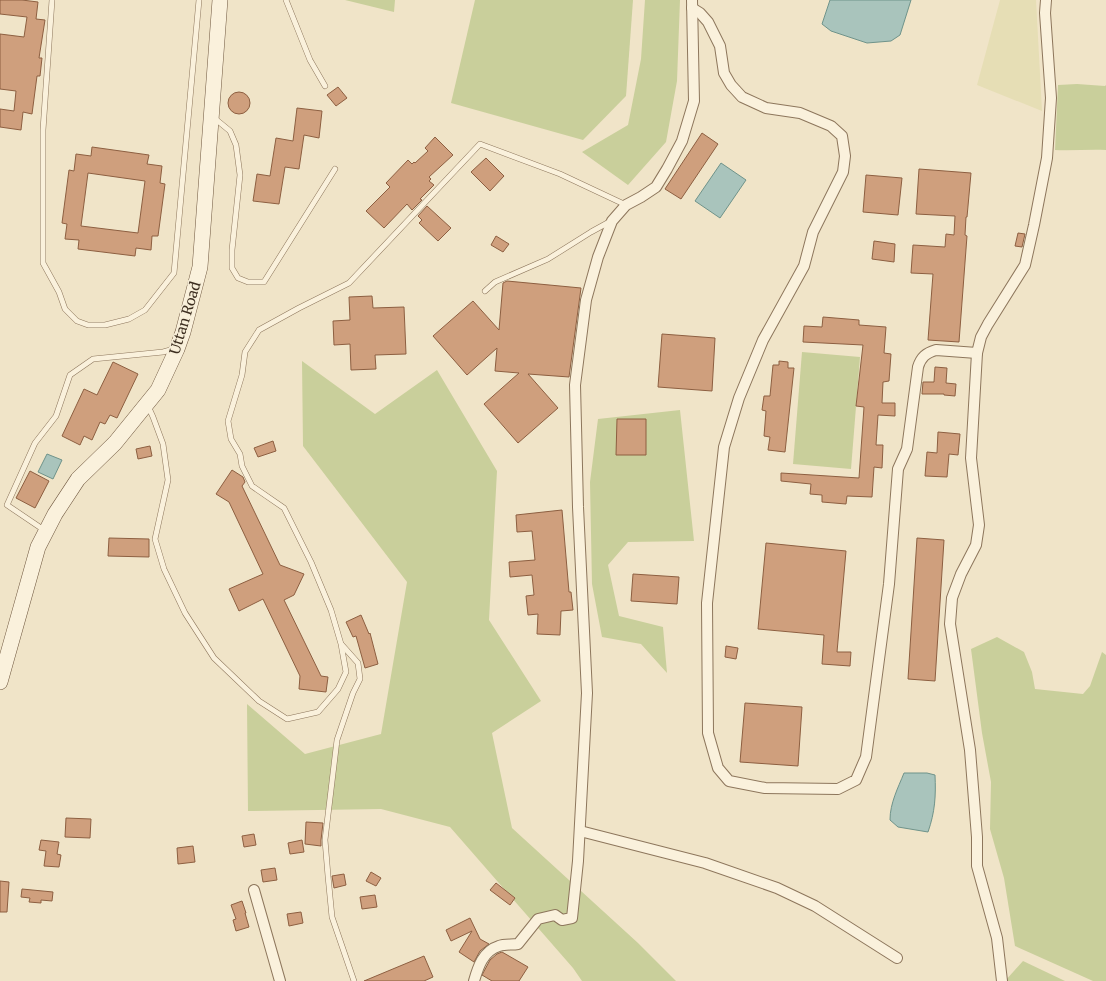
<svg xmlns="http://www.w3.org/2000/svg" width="1106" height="981" viewBox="0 0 1106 981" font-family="Merriweather,serif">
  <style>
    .farmland { fill: #e6deb5 }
    .green { fill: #c9cf9b }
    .water { fill: #a9c4bc; stroke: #6f938a }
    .building { fill: #cf9f7d; stroke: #8d5f41; fill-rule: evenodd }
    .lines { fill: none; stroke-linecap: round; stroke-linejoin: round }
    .lane-casing { stroke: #8d765c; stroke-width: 6 }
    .street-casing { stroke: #8d765c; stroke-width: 12 }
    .secondary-casing { stroke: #6f573f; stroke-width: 16 }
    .lane { stroke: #faf1dc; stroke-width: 5 }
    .street { stroke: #faf1dc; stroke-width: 10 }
    .secondary { stroke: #faf1dc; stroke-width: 15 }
    .labels { text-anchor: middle; stroke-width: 3; stroke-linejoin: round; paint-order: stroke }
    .street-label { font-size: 14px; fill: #3d2e20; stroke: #f7eed8 }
  </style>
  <rect width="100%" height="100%" fill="#f0e4c8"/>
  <polygon class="farmland" points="1000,0 1036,0 1042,111 977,85"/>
  <g class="green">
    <polygon points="345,0 395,0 394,12"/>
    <polygon points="475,0 633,0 626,96 583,140 451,103"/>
    <polygon points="645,0 680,0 677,81 666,142 628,185 582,152 628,125 641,59"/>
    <path d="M1077,84L1105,86L1106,85V150C1089,149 1072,151 1055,150L1058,85Z"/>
    <polygon points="802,352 860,357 851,469 793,464"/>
    <polygon points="302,361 375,414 437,370 497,471 489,620 541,701 492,733 512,828 638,943 676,981 582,981 573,968 450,827 381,809 248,811 247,704 305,754 381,734 407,582 303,446"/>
    <polygon points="680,410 694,541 628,542 608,565 619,616 663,627 667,673 641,644 602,637 592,584 590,482 598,419"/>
    <polygon points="997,637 1024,652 1032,672 1035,689 1083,694 1090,686 1102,652 1106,655 1106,981 1093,981 1015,946 1004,878 990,829 991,782 982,733 971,649"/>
    <polygon points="1023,961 1065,981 1005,981"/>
  </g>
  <g class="water">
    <polygon points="830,0 911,0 900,35 891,41 867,43 831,31 822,24"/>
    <polygon points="721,163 746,180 720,218 695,201"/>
    <polygon points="47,454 62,460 53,479 38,472"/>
    <path d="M904,773H927L935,775C936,796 935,812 928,832L898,827L890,820C890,803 898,788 904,773Z"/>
  </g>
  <g class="building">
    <polygon points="0,0 22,0 38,2 36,19 45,20 39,58 42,58 40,76 37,76 32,114 23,112 21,130 0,127 0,109 14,111 16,91 0,89 0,34 24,37 27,17 0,14"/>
    <polygon points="338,87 347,98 336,106 327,95"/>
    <circle cx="239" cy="103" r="11"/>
    <polygon points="297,108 322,111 319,138 304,135 299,169 285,167 279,204 253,201 257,174 270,176 276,138 293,141"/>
    <polygon points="702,133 718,144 681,199 665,189"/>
    <polygon points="435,137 453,155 429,177 431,179 429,181 434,185 420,199 422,200 412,210 407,204 384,228 366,211 390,187 386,183 408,160 412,164 414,162 415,163 428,151 425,148"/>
    <path d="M92,147L149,155L147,164L162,166L160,183L165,184L158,236H152L151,250L136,248L135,256L78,249L79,240L65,239L67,224L62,223L69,170L74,171L76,154L91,156ZM88,173L145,181L138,233L81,226Z"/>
    <polygon points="486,158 504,176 490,191 471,172"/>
    <polygon points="919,169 971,173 967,217 966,217 965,235 967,236 959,342 928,340 933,274 911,273 913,245 945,247 946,234 954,235 955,216 916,214"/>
    <polygon points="866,175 902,178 898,215 863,212"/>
    <polygon points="427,206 451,228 438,241 419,223 422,220 418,216"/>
    <polygon points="1018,233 1025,234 1022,247 1015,246"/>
    <polygon points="496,236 509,244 503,252 491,245"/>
    <polygon points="874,241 895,244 894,262 872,259"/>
    <polygon points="507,281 581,288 569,377 528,374 558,408 518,443 484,404 519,373 495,371 497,348 467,375 433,336 473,301 499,330 503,283"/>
    <polygon points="372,296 373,308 404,307 406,354 375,355 376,369 351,370 350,344 334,345 333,321 350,320 349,297"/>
    <polygon points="823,317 859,320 859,325 886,327 884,353 891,354 889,381 883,382 882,403 895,403 895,416 878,415 876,445 883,445 882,468 874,467 872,497 847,496 846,504 822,502 822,495 810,494 811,484 781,481 781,473 859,478 864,407 856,406 863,345 803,342 804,326 822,327"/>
    <polygon points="662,334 715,338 712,391 658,387"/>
    <polygon points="779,361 788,362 788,368 794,368 785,452 768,450 770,437 764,436 766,411 762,410 764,396 770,396 773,365 779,365"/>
    <polygon points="113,362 138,374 117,418 110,415 105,424 100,422 92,440 84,436 80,445 62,436 84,389 97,395"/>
    <polygon points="935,367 947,368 946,383 956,384 955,396 944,395 944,394 922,394 923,382 934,382"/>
    <polygon points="617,419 646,419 646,455 616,455"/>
    <polygon points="938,432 960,434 958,455 949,454 947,477 925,476 927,452 937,453"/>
    <polygon points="273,441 276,451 258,457 254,448"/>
    <polygon points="150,446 152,456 138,459 136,449"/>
    <polygon points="232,470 243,477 245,482 242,486 280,565 304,574 294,595 284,600 321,676 328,677 326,692 299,689 300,676 263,599 239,611 229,589 263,574 229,502 216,494"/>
    <polygon points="30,471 49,481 35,508 16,498"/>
    <polygon points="562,510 569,592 571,592 573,610 561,611 560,635 537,634 538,614 528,615 526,596 534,595 532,575 510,577 509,562 535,560 532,531 517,532 516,515"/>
    <polygon points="109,538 149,539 149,557 108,556"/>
    <polygon points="917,538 944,540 935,681 908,679"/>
    <polygon points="766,543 846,551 837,652 851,652 850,666 822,664 824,635 758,629"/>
    <polygon points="633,574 679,577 677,604 631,601"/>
    <polygon points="361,615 369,634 370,633 378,664 365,668 356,636 353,637 346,622"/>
    <polygon points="726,646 738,648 736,659 725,657"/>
    <polygon points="745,703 802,707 798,766 740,762"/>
    <polygon points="66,818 91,819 90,838 65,837"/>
    <polygon points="306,822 323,823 321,840 321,846 305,844"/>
    <polygon points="254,834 256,845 244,847 242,836"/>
    <polygon points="41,840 59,842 57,854 61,855 59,867 44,866 46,851 39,850"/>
    <polygon points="302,840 304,852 290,854 288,843"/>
    <polygon points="193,846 195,862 178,864 177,848"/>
    <polygon points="275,868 277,880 263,882 261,870"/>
    <polygon points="371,872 381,878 376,886 366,881"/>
    <polygon points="344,874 346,885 334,888 332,876"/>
    <polygon points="0,881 9,882 7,912 0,912"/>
    <polygon points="496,883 515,898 510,905 490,890"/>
    <polygon points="22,889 53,892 52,901 41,900 41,903 29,902 30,898 21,897"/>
    <polygon points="375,895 377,907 362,909 360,897"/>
    <polygon points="242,901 246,913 245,913 249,927 236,931 233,920 236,919 231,905"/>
    <polygon points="301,912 303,923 289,926 287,914"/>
    <polygon points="470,918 480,939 489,944 480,951 474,962 459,952 472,931 451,941 446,930"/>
    <polygon points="502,952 528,967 519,981 492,981 482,975 490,960 497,954"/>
    <polygon points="424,956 433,977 424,981 364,981"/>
  </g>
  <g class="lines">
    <g class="lane-casing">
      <g id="lane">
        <polyline points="52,0 43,130 43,263 59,292 65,309 77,321 88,325 105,325 129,319 145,310 174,273 199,0"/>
        <polyline points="286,0 310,60 325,86"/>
        <polyline points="213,117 230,131 236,145 240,175 232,250 232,268 238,278 248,282 264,282 335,169"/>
        <polyline points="485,291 495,282 548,259 591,232 611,221"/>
        <polyline points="148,406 153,417 163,444 168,480 155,539 164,569 185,613 214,658 259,701 287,719 318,712 338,689 346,672 341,644 331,610 311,562 284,508 252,486 242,466 240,454 231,439 228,421 242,375 245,352 259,330 299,308 349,283 480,144 560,174 626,205"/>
        <polyline points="44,530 7,505 35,443 56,416 70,375 93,359 163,352 174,349"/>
        <polyline points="342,645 358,663 360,679 353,693 337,740 325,840 328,876 332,917 354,981"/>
      </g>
    </g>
    <g class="street-casing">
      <g id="street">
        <path d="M692,8L700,13L708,22L720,46L724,73L731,85L742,97L766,108L800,113L831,126L842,136L845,156L843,172L813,232L804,266L763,340L739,398L724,447L707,603L708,733L718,768L729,781L765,788L838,789L856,780L866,757L889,584L898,469L907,449L918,367C921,357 926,353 936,350L977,353"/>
        <polyline points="580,831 705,863 777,888 815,906 897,958"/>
        <polyline points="254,890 280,981"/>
        <path d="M474,981C478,967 483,951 499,946C504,944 512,945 518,944L538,919L555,915L562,920L572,918L578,861L587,693L578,507L575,385L586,300L598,257L612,221L626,205L641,197L656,187L667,169L682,141L694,101L692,0"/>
        <polyline points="1002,981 997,938 977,866 977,837 970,750 950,624 952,598 961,574 976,545 979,525 971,458 977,353 981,337 988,324 1025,265 1034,225 1047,158 1051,98 1045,13 1046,0"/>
      </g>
    </g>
    <g class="secondary-casing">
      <polyline id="secondary" points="0,682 38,547 55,514 78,479 115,443 158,390 177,349 183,332 200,267 220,0"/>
    </g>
    <use href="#lane" class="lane"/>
    <use href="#street" class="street"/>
    <use href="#secondary" class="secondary"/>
  </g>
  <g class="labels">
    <g class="street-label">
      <text transform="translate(185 318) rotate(-73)" y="5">Uttan Road</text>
    </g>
  </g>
</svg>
